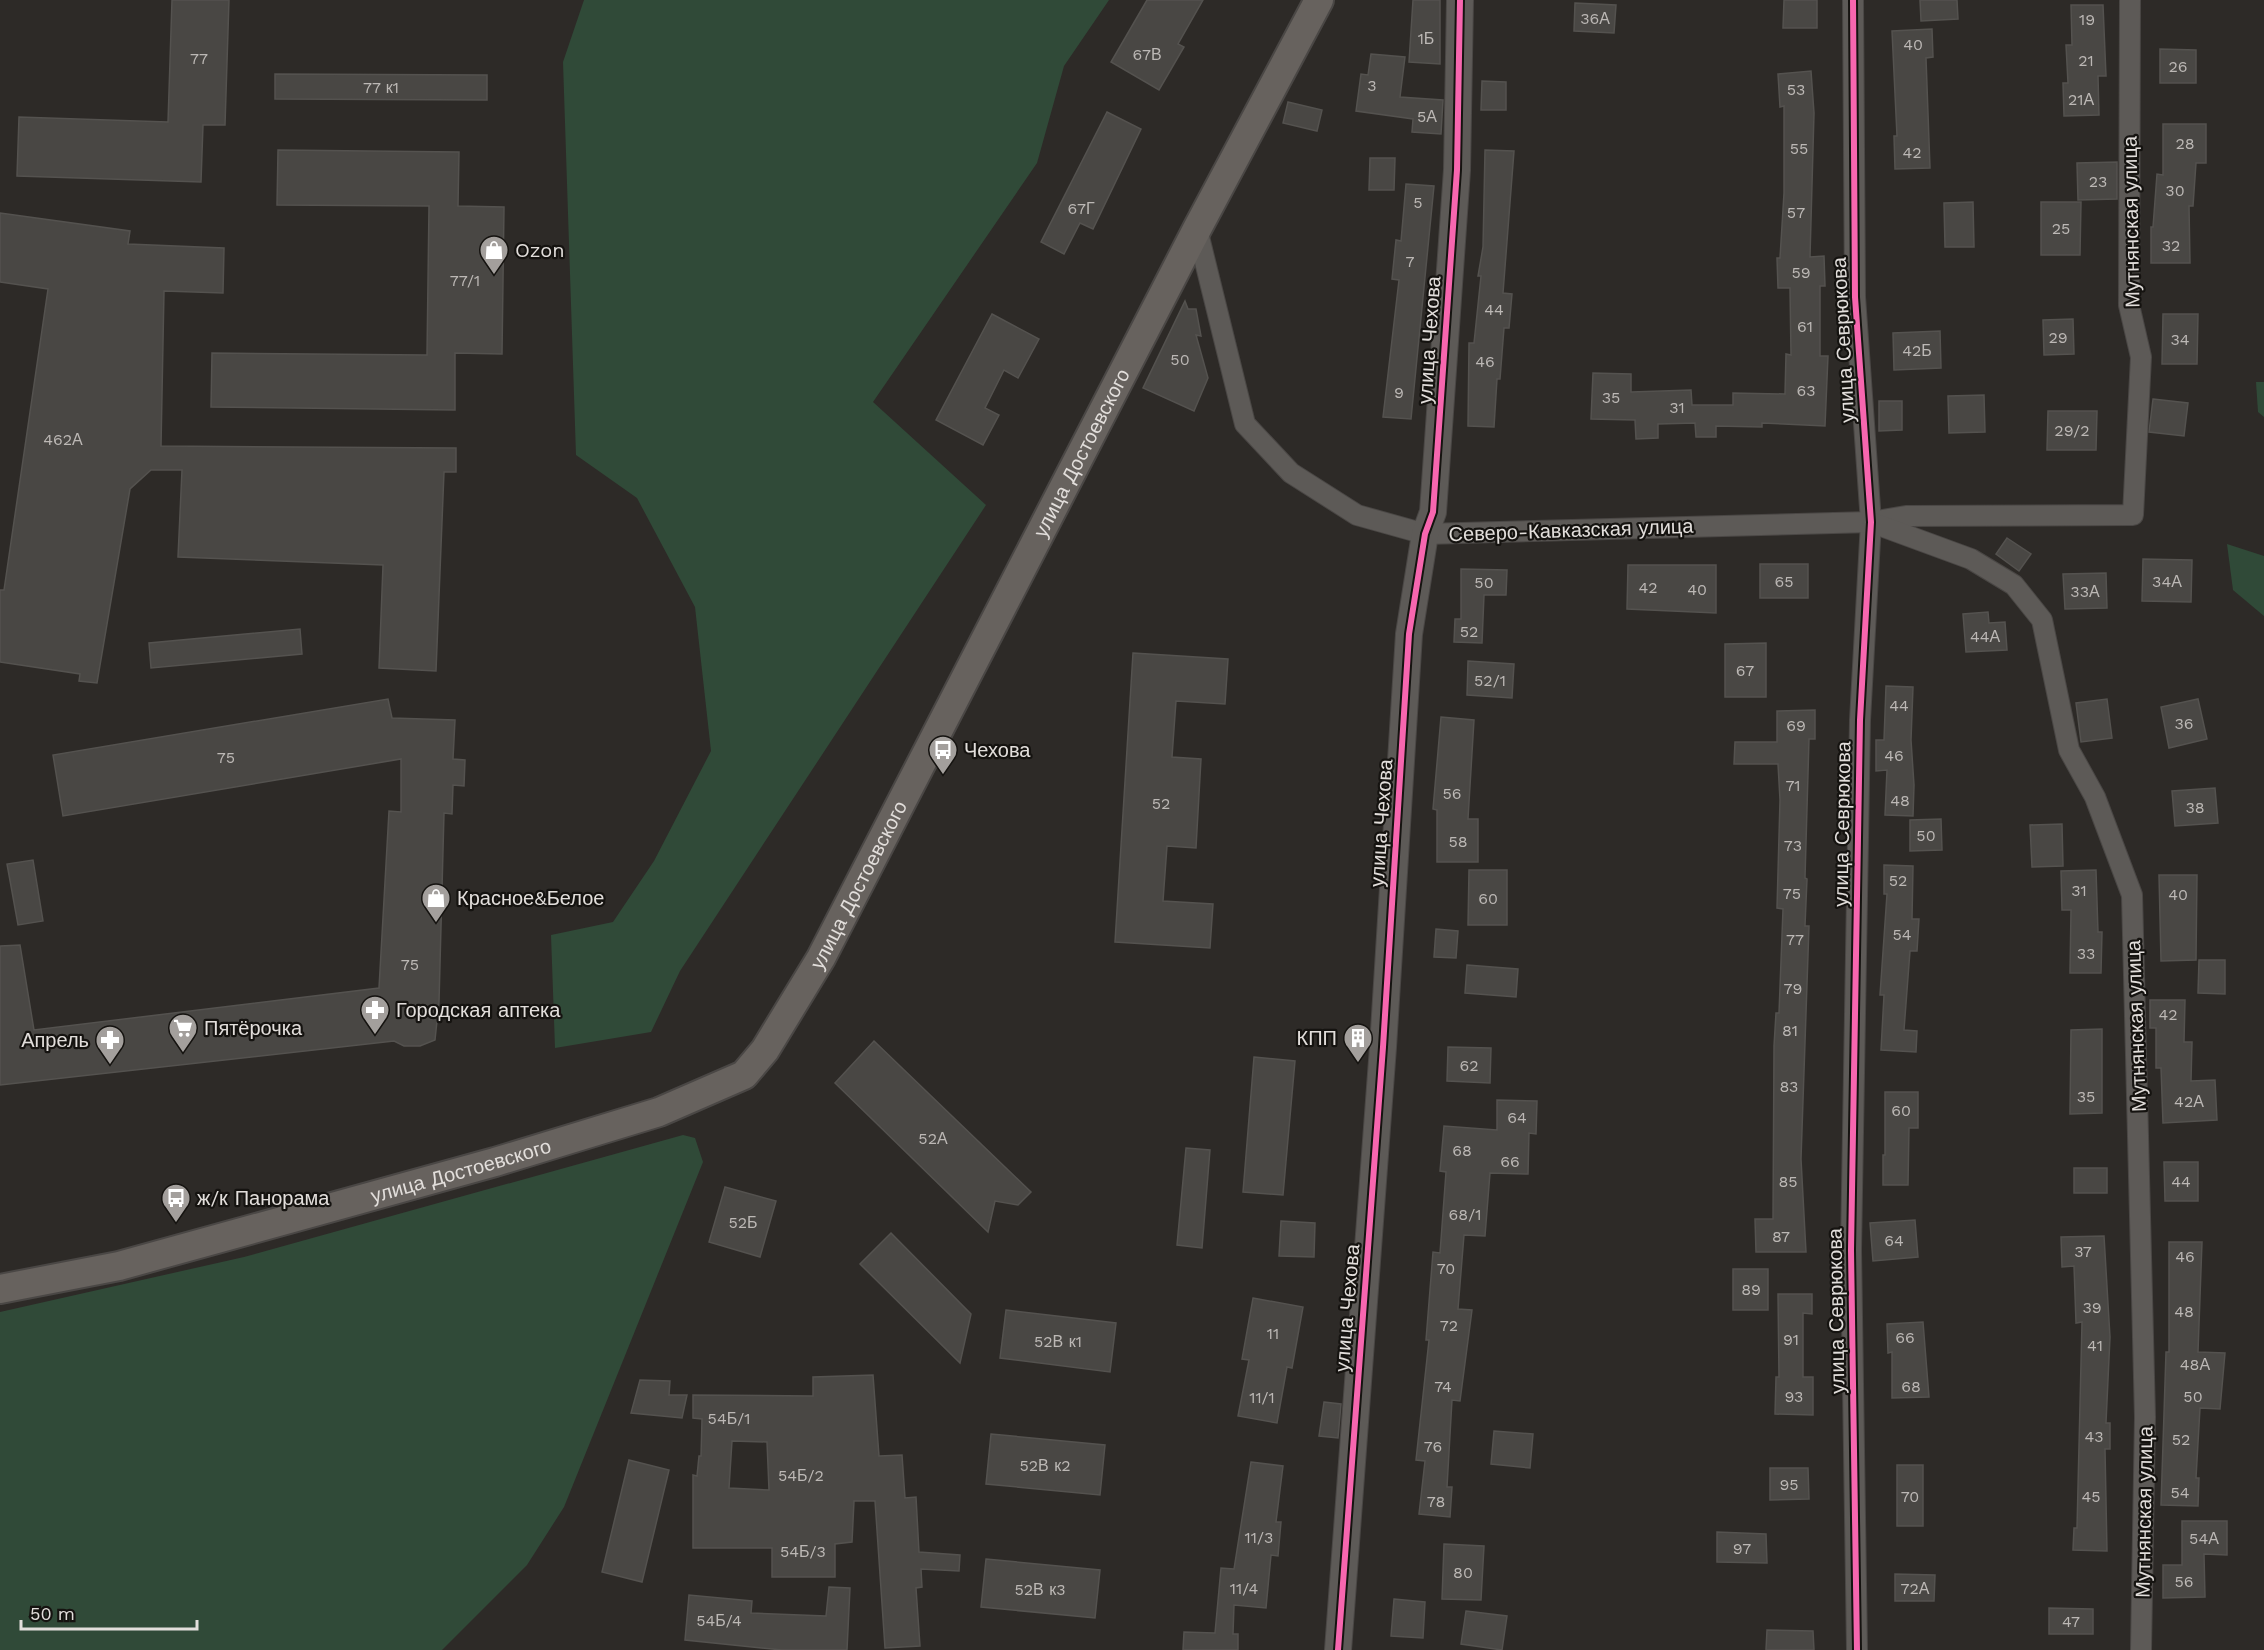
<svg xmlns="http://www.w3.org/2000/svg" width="2264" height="1650" viewBox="0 0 2264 1650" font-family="'Work Sans',sans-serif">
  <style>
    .green { fill: #304a38 }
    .building { fill: #494744; stroke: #54524f; stroke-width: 1.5; fill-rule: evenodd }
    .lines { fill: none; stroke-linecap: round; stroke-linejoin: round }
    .minor-casing { stroke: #4a4745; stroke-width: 22 }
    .tertiary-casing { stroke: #4a4745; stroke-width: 28 }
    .secondary-casing { stroke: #4a4745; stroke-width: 32 }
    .minor { stroke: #5d5a57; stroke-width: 20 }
    .tertiary { stroke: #5d5a57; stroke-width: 26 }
    .secondary { stroke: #67625e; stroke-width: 28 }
    .cycleway-casing { stroke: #151310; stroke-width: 10 }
    .cycleway { stroke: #f766af; stroke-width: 6 }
    .labels { text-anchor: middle; stroke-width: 4.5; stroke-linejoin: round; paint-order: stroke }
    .number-label { font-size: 16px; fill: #bcb8b5 }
    .street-label { font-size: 20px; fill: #e2dedb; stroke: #151310 }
    .poi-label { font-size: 20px; fill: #e2dedb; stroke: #151310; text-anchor: start }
  </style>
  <rect width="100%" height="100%" fill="#2d2a27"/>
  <g class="green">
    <polygon points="584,0 1109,0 1064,66 1037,163 873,402 986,505 680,971 651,1032 555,1048 551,935 613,922 654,861 711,751 695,607 637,498 576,455 563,62"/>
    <polygon points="2256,382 2264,382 2264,417 2258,412"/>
    <polygon points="2227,544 2264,556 2264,616 2233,590"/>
    <polygon points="683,1135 695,1138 703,1162 564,1507 527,1565 442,1650 0,1650 0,1312 244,1257"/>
  </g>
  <g class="building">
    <polygon points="172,0 229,0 225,125 203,125 201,182 17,176 19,117 168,122"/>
    <polygon points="1147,0 1203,0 1178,44 1184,47 1159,90 1111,62"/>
    <polygon points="1413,0 1440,0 1440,64 1409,62"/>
    <polygon points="1784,0 1817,0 1817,28 1783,28"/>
    <polygon points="1920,0 1957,0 1958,19 1921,21"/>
    <polygon points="1575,3 1616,5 1614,33 1574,31"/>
    <polygon points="2071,5 2103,5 2106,76 2098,76 2099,115 2064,116 2063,83 2068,83 2066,45 2072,45"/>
    <polygon points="1932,29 1933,57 1926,58 1930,168 1895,169 1894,136 1897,136 1892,31"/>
    <polygon points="2160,49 2196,50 2196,83 2160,83"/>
    <polygon points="1371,54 1405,57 1400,97 1443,100 1441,134 1412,132 1413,119 1356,111 1361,74 1368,75"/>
    <polygon points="1811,71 1814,113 1810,257 1824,256 1825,286 1820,286 1820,356 1828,356 1825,426 1762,423 1762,427 1716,426 1716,437 1696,437 1695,423 1658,424 1658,438 1636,439 1635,420 1591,419 1593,373 1631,374 1631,392 1691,390 1692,405 1733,405 1733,393 1785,394 1786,354 1791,355 1790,288 1778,288 1777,258 1780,258 1784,193 1784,106 1780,107 1778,74"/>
    <polygon points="275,74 487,75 487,100 275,99"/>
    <polygon points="1482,81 1506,82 1506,110 1481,110"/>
    <polygon points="1288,102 1322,110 1317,131 1283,123"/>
    <polygon points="1107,112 1141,129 1093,229 1080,223 1064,254 1041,242"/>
    <polygon points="2163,124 2206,124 2206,163 2196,163 2193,206 2189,206 2190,263 2151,263 2151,227 2153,227 2157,174 2163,175"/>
    <polygon points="278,150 459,152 458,206 504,207 502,354 455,353 455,410 211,407 212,353 427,355 429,206 277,205"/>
    <polygon points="1485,150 1514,151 1503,293 1512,294 1509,328 1504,328 1500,379 1497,379 1494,427 1468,426 1469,343 1474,343 1481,276 1478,276 1483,247"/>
    <polygon points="1370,158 1395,158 1394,190 1369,190"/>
    <polygon points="2117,162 2117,199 2078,200 2077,163"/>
    <polygon points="1406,184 1434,186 1411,419 1383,417 1399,280 1392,279 1396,240 1401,241"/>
    <polygon points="1973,202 1974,247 1945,247 1944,203"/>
    <polygon points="2041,202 2081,202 2080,255 2041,255"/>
    <polygon points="0,213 130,231 128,244 224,248 223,293 164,291 161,446 456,448 456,472 444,472 436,671 379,668 383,565 178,557 182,470 151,470 130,489 97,683 79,681 80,674 0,662 0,590 4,590 48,289 0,282"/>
    <polygon points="1185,301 1188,309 1196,309 1201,336 1196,335 1208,378 1194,411 1143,388"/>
    <polygon points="992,314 1039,339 1018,378 1004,370 985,408 999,415 983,445 936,420"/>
    <polygon points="2163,314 2198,314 2197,364 2162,364"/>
    <polygon points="2073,319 2074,354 2044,355 2043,320"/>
    <polygon points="1940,331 1941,368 1894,370 1893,333"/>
    <polygon points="1984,395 1985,432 1949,433 1948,396"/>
    <polygon points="2153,399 2188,403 2184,436 2149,432"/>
    <polygon points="1879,401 1902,401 1902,430 1879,431"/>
    <polygon points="2048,411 2097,411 2096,450 2047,450"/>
    <polygon points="2007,538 2031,554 2019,571 1996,554"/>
    <polygon points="2143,559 2192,560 2191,602 2142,601"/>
    <rect x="1760" y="564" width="48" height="34"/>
    <polygon points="1628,565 1716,565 1716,613 1627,609"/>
    <polygon points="1461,569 1507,570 1506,595 1484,595 1482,643 1454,642 1455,619 1461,619"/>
    <polygon points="2106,573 2107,608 2065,609 2063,574"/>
    <polygon points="1988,612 1989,623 2005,622 2007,650 1966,652 1963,614"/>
    <polygon points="300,629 302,654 151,668 149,643"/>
    <polygon points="1766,643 1766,697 1725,697 1725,644"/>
    <polygon points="1133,653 1228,659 1225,704 1176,701 1172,757 1201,759 1196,848 1167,846 1163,901 1213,904 1210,948 1115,942"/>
    <polygon points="1468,661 1514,664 1512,698 1467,695"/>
    <polygon points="1886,686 1913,687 1911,740 1914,785 1913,816 1885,815 1887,770 1876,771 1876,740 1884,740"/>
    <polygon points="388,699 392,718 455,720 453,759 465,760 464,786 453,785 452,814 444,813 439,1002 435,1040 420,1046 404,1046 394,1041 0,1085 0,946 20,945 34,1030 379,988 389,811 401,812 401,759 63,816 53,755"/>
    <polygon points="2107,699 2112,738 2081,742 2076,703"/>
    <polygon points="2198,699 2207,739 2169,748 2161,707"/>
    <polygon points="1815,710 1815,739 1809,739 1805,878 1807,879 1805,926 1809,926 1801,1159 1806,1252 1756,1252 1755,1219 1773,1219 1774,1046 1776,1013 1779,1013 1783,909 1777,908 1780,800 1778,764 1734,764 1735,742 1777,742 1777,711"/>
    <polygon points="1441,717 1474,720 1468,819 1478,819 1478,862 1437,862 1437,810 1433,809"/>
    <polygon points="2215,788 2218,823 2175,826 2172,791"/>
    <polygon points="1941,819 1942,850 1910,851 1910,820"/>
    <polygon points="2062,824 2063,866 2032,867 2030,825"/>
    <polygon points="33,860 43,921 18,925 7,864"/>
    <polygon points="1884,865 1913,866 1912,919 1919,919 1917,951 1910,951 1904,1030 1917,1031 1916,1052 1881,1050 1884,995 1880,995 1887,894 1884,894"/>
    <polygon points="1469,870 1507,870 1507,925 1468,925"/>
    <polygon points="2096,870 2098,932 2102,932 2101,973 2070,973 2071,910 2062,910 2061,871"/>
    <polygon points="2159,875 2197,875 2196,960 2161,961"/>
    <polygon points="1436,929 1458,931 1456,958 1434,957"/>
    <polygon points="2199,960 2225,960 2225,994 2198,993"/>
    <polygon points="1467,965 1518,969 1516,997 1465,993"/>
    <polygon points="2150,1000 2185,1000 2184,1042 2192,1042 2191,1081 2215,1080 2217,1120 2163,1123 2161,1068 2156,1068 2156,1028 2150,1028"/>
    <polygon points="2102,1029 2102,1113 2070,1114 2071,1030"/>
    <polygon points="874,1041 1031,1192 1018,1205 995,1201 988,1232 835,1083"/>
    <polygon points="1448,1047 1491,1048 1490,1083 1447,1081"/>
    <polygon points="1254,1057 1295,1061 1283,1195 1243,1192"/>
    <polygon points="1885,1092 1918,1092 1918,1128 1909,1128 1908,1185 1883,1185 1883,1155 1885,1155"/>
    <polygon points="1497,1100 1537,1101 1536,1134 1529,1133 1528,1174 1490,1173 1485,1236 1464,1235 1458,1309 1472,1310 1460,1401 1452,1400 1447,1487 1452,1487 1450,1517 1419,1514 1425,1461 1416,1460 1429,1340 1426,1340 1433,1252 1440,1253 1446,1172 1440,1171 1444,1126 1497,1130"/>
    <polygon points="1186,1148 1210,1150 1202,1248 1177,1245"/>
    <polygon points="2164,1162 2198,1162 2198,1201 2165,1201"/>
    <rect x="2074" y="1168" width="33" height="25"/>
    <polygon points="725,1187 776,1201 760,1257 709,1242"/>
    <polygon points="1915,1220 1918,1257 1873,1261 1870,1223"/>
    <polygon points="1281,1221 1315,1223 1314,1257 1279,1256"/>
    <polygon points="891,1233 971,1314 960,1363 860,1264"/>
    <polygon points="2104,1236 2110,1337 2106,1423 2110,1423 2110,1449 2105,1449 2107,1551 2073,1550 2074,1528 2077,1528 2082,1322 2076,1323 2074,1266 2062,1267 2061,1237"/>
    <polygon points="2169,1242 2202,1242 2198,1352 2225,1353 2220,1409 2200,1408 2196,1478 2199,1478 2198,1506 2161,1505 2166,1352 2169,1352"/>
    <rect x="1733" y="1269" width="35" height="41"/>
    <polygon points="1778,1294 1812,1294 1812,1314 1803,1313 1803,1377 1813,1377 1813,1415 1775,1414 1776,1377 1779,1377"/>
    <polygon points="1253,1298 1303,1307 1292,1368 1287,1367 1277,1423 1238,1416 1249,1360 1242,1359"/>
    <polygon points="1006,1310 1116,1323 1110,1372 1000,1358"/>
    <polygon points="1923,1322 1929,1397 1892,1398 1892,1352 1888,1353 1887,1324"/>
    <path d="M873,1375L879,1456L902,1455L905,1498L916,1497L919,1552L960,1555L959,1571L921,1569L922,1587L916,1588L920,1646L885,1648L875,1501H854L852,1542L835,1544V1577H772V1548H693V1475L697,1476L699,1456H701L702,1419L693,1418V1395L813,1396V1377ZM732,1441L767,1442L769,1490L729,1488Z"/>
    <polygon points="640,1380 670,1381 669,1395 687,1395 682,1418 631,1413"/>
    <polygon points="1324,1402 1341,1404 1338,1438 1319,1436"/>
    <polygon points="1494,1431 1533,1434 1530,1468 1491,1464"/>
    <polygon points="991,1434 1105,1445 1100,1495 986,1484"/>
    <polygon points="629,1460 669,1470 642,1582 602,1572"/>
    <polygon points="1251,1462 1283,1466 1276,1522 1281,1522 1278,1556 1271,1555 1266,1608 1234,1605 1233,1634 1238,1634 1238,1650 1183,1650 1184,1632 1215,1633 1221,1568 1234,1569"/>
    <rect x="1897" y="1465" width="26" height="61"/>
    <polygon points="1770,1468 1808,1468 1809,1499 1770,1500"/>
    <polygon points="2182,1521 2227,1521 2227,1555 2204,1554 2205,1597 2163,1598 2163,1565 2182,1565"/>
    <polygon points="1717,1532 1766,1534 1767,1563 1717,1562"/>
    <polygon points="1444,1544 1484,1546 1481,1600 1442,1599"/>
    <polygon points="986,1559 1100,1570 1095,1618 981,1607"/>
    <polygon points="1895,1574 1935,1575 1934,1601 1895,1601"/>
    <polygon points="829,1587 850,1588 847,1650 782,1650 685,1640 689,1595 752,1601 751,1613 826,1616"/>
    <polygon points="1394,1599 1425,1602 1423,1638 1391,1636"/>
    <polygon points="2049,1608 2093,1609 2093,1634 2049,1634"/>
    <polygon points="1466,1611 1507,1616 1502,1650 1461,1644"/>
    <polygon points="1767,1630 1813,1631 1814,1650 1766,1650"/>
  </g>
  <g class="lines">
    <g class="minor-casing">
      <g id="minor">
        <polyline points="1853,0 1855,297 1871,522 1860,720 1851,1250 1857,1650"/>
        <polyline points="1197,229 1245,424 1291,473 1357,515 1425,534 1871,522 1906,516 2133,515 2141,357 2129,305 2130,0"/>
        <polyline points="1873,523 1971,559 2014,585 2042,620 2069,750 2095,797 2132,895 2145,1417 2141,1650"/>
      </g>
    </g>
    <g class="tertiary-casing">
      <polyline id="tertiary" points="1338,1650 1383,1047 1409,634 1425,534 1433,512 1457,170 1460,0"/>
    </g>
    <g class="secondary-casing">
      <g id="secondary">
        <path id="s1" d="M0,1289L119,1266L495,1162L659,1112L744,1075L765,1050L821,958L1197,229L1319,0"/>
      </g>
    </g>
    <use href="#minor" class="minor"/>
    <use href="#tertiary" class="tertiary"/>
    <use href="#secondary" class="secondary"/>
    <g class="cycleway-casing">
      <g id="cycleway">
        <polyline points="1853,0 1855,297 1871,522 1860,720 1851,1250 1857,1650"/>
        <polyline points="1338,1650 1383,1047 1409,634 1425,534 1433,512 1457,170 1460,0"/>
      </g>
    </g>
    <use href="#cycleway" class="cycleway"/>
  </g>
  <defs>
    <g id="shop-pin" transform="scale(1.5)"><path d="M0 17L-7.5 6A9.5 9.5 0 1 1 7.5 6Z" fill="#a39f9c" stroke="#151310"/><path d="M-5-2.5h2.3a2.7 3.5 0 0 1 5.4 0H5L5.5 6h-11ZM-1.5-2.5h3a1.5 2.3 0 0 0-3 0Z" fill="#fff"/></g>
    <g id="bus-pin" transform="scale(1.5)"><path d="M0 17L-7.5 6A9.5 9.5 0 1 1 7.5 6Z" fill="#a39f9c" stroke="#151310"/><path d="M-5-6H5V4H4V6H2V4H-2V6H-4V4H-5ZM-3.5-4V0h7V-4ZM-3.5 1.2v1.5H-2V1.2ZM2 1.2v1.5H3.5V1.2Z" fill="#fff"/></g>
    <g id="pharmacy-pin" transform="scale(1.5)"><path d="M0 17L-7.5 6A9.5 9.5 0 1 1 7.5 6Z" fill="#a39f9c" stroke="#151310"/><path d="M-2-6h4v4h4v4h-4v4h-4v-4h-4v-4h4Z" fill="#fff"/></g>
    <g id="supermarket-pin" transform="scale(1.5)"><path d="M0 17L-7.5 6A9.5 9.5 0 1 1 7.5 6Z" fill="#a39f9c" stroke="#151310"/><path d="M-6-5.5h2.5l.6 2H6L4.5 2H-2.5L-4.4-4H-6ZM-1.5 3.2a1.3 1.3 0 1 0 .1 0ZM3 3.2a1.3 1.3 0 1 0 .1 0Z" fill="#fff"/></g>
    <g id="building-pin" transform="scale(1.5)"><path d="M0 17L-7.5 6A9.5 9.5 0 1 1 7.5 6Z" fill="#a39f9c" stroke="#151310"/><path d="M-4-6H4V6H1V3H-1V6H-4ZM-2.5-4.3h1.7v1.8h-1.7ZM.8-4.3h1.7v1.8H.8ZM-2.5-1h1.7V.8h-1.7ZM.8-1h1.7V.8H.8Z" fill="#fff"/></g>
  </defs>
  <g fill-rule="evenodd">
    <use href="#shop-pin" x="494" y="250"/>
    <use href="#bus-pin" x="943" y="750"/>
    <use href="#shop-pin" x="436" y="898"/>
    <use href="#pharmacy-pin" x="375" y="1010"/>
    <use href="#supermarket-pin" x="183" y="1028"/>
    <use href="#building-pin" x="1358" y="1038"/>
    <use href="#pharmacy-pin" x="110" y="1040"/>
    <use href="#bus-pin" x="176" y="1198"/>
  </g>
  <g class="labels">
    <g class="number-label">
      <text x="1595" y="24">36А</text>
      <text x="2087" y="25">19</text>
      <text x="1426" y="44">1Б</text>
      <text x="1913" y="50">40</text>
      <text x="1147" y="60">67В</text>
      <text x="199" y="64">77</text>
      <text x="2086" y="66">21</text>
      <text x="2178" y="72">26</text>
      <text x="1372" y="91">3</text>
      <text x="381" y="93">77 к1</text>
      <text x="1796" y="95">53</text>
      <text x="2081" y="105">21А</text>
      <text x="1427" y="122">5А</text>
      <text x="2185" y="149">28</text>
      <text x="1799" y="154">55</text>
      <text x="1912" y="158">42</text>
      <text x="2098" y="187">23</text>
      <text x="2175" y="196">30</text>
      <text x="1418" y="208">5</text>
      <text x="1081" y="214">67Г</text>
      <text x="1796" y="218">57</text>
      <text x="2061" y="234">25</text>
      <text x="2171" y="251">32</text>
      <text x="1410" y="267">7</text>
      <text x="1801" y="278">59</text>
      <text x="465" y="286">77/1</text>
      <text x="1494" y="315">44</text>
      <text x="1805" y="332">61</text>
      <text x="2058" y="343">29</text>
      <text x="2180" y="345">34</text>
      <text x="1917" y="356">42Б</text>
      <text x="1180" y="365">50</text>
      <text x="1485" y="367">46</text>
      <text x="1806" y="396">63</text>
      <text x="1399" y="398">9</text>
      <text x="1611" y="403">35</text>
      <text x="1677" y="413">31</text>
      <text x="2072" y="436">29/2</text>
      <text x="63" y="445">462А</text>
      <text x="1784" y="587">65</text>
      <text x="2167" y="587">34А</text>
      <text x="1484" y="588">50</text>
      <text x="1648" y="593">42</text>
      <text x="1697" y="595">40</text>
      <text x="2085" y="597">33А</text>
      <text x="1469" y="637">52</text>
      <text x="1985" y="642">44А</text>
      <text x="1745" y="676">67</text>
      <text x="1490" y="686">52/1</text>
      <text x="1899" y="711">44</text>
      <text x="2184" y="729">36</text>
      <text x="1796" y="731">69</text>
      <text x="1894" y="761">46</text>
      <text x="226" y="763">75</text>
      <text x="1793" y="791">71</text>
      <text x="1452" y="799">56</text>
      <text x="1900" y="806">48</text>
      <text x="1161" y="809">52</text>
      <text x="2195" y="813">38</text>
      <text x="1926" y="841">50</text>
      <text x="1458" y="847">58</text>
      <text x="1793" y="851">73</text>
      <text x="1898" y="886">52</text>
      <text x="2079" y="896">31</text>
      <text x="1792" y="899">75</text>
      <text x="2178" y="900">40</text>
      <text x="1488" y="904">60</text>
      <text x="1902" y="940">54</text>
      <text x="1795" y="945">77</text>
      <text x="2086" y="959">33</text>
      <text x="410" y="970">75</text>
      <text x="1793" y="994">79</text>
      <text x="2168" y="1020">42</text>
      <text x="1790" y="1036">81</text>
      <text x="1469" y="1071">62</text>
      <text x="1789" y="1092">83</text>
      <text x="2086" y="1102">35</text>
      <text x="2189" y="1107">42А</text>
      <text x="1901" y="1116">60</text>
      <text x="1517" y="1123">64</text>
      <text x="933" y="1144">52А</text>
      <text x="1462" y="1156">68</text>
      <text x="1510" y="1167">66</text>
      <text x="1788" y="1187">85</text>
      <text x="2181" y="1187">44</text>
      <text x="1465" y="1220">68/1</text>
      <text x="743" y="1228">52Б</text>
      <text x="1781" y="1242">87</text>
      <text x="1894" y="1246">64</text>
      <text x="2083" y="1257">37</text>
      <text x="2185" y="1262">46</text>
      <text x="1446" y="1274">70</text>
      <text x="1751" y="1295">89</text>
      <text x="2092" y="1313">39</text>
      <text x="2184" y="1317">48</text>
      <text x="1449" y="1331">72</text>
      <text x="1273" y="1339">11</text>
      <text x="1905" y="1343">66</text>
      <text x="1791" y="1345">91</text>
      <text x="1058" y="1347">52В к1</text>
      <text x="2095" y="1351">41</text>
      <text x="2195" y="1370">48А</text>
      <text x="1443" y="1392">74</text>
      <text x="1911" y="1392">68</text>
      <text x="1794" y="1402">93</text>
      <text x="2193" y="1402">50</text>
      <text x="1262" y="1403">11/1</text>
      <text x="729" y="1424">54Б/1</text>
      <text x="2094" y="1442">43</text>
      <text x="2181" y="1445">52</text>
      <text x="1433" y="1452">76</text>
      <text x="1045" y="1471">52В к2</text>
      <text x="801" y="1481">54Б/2</text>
      <text x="1789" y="1490">95</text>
      <text x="2180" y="1498">54</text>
      <text x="1910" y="1502">70</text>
      <text x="2091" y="1502">45</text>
      <text x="1436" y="1507">78</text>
      <text x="1259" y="1543">11/3</text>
      <text x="2204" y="1544">54А</text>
      <text x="1742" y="1554">97</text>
      <text x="803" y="1557">54Б/3</text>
      <text x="1463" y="1578">80</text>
      <text x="2184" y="1587">56</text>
      <text x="1244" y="1594">11/4</text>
      <text x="1915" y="1594">72А</text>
      <text x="1040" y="1595">52В к3</text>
      <text x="719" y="1626">54Б/4</text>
      <text x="2071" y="1627">47</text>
    </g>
    <g class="street-label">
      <text transform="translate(2131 222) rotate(-91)" y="7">Мутнянская улица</text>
      <text transform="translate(1429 340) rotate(-86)" y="7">улица Чехова</text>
      <text transform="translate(1843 340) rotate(-93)" y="7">улица Севрюкова</text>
      <text dy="7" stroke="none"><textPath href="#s1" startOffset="1484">улица Достоевского</textPath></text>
      <text transform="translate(1571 530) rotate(-2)" y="7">Северо-Кавказская улица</text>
      <text transform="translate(1381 823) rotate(-86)" y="7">улица Чехова</text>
      <text transform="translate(1842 824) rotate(-89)" y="7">улица Севрюкова</text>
      <text dy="7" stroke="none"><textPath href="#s1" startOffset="998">улица Достоевского</textPath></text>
      <text transform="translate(2136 1026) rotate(-92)" y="7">Мутнянская улица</text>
      <text dy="7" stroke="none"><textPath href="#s1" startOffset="476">улица Достоевского</textPath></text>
      <text transform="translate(1347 1308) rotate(-85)" y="7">улица Чехова</text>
      <text transform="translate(1836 1311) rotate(-91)" y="7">улица Севрюкова</text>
      <text transform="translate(2144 1512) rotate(-89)" y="7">Мутнянская улица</text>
    </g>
    <g class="poi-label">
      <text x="515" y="257">Ozon</text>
      <text x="964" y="757">Чехова</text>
      <text x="457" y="905">Красное&amp;Белое</text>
      <text x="396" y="1017">Городская аптека</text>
      <text x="204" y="1035">Пятёрочка</text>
      <text x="1337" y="1045" text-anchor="end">КПП</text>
      <text x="89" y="1047" text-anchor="end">Апрель</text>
      <text x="197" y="1205">ж/к Панорама</text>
    </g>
  </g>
  <path d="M21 1620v9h176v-9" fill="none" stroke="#e2dedb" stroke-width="3"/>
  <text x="30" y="1620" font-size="18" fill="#e2dedb" stroke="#151310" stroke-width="4.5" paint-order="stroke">50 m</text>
</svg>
